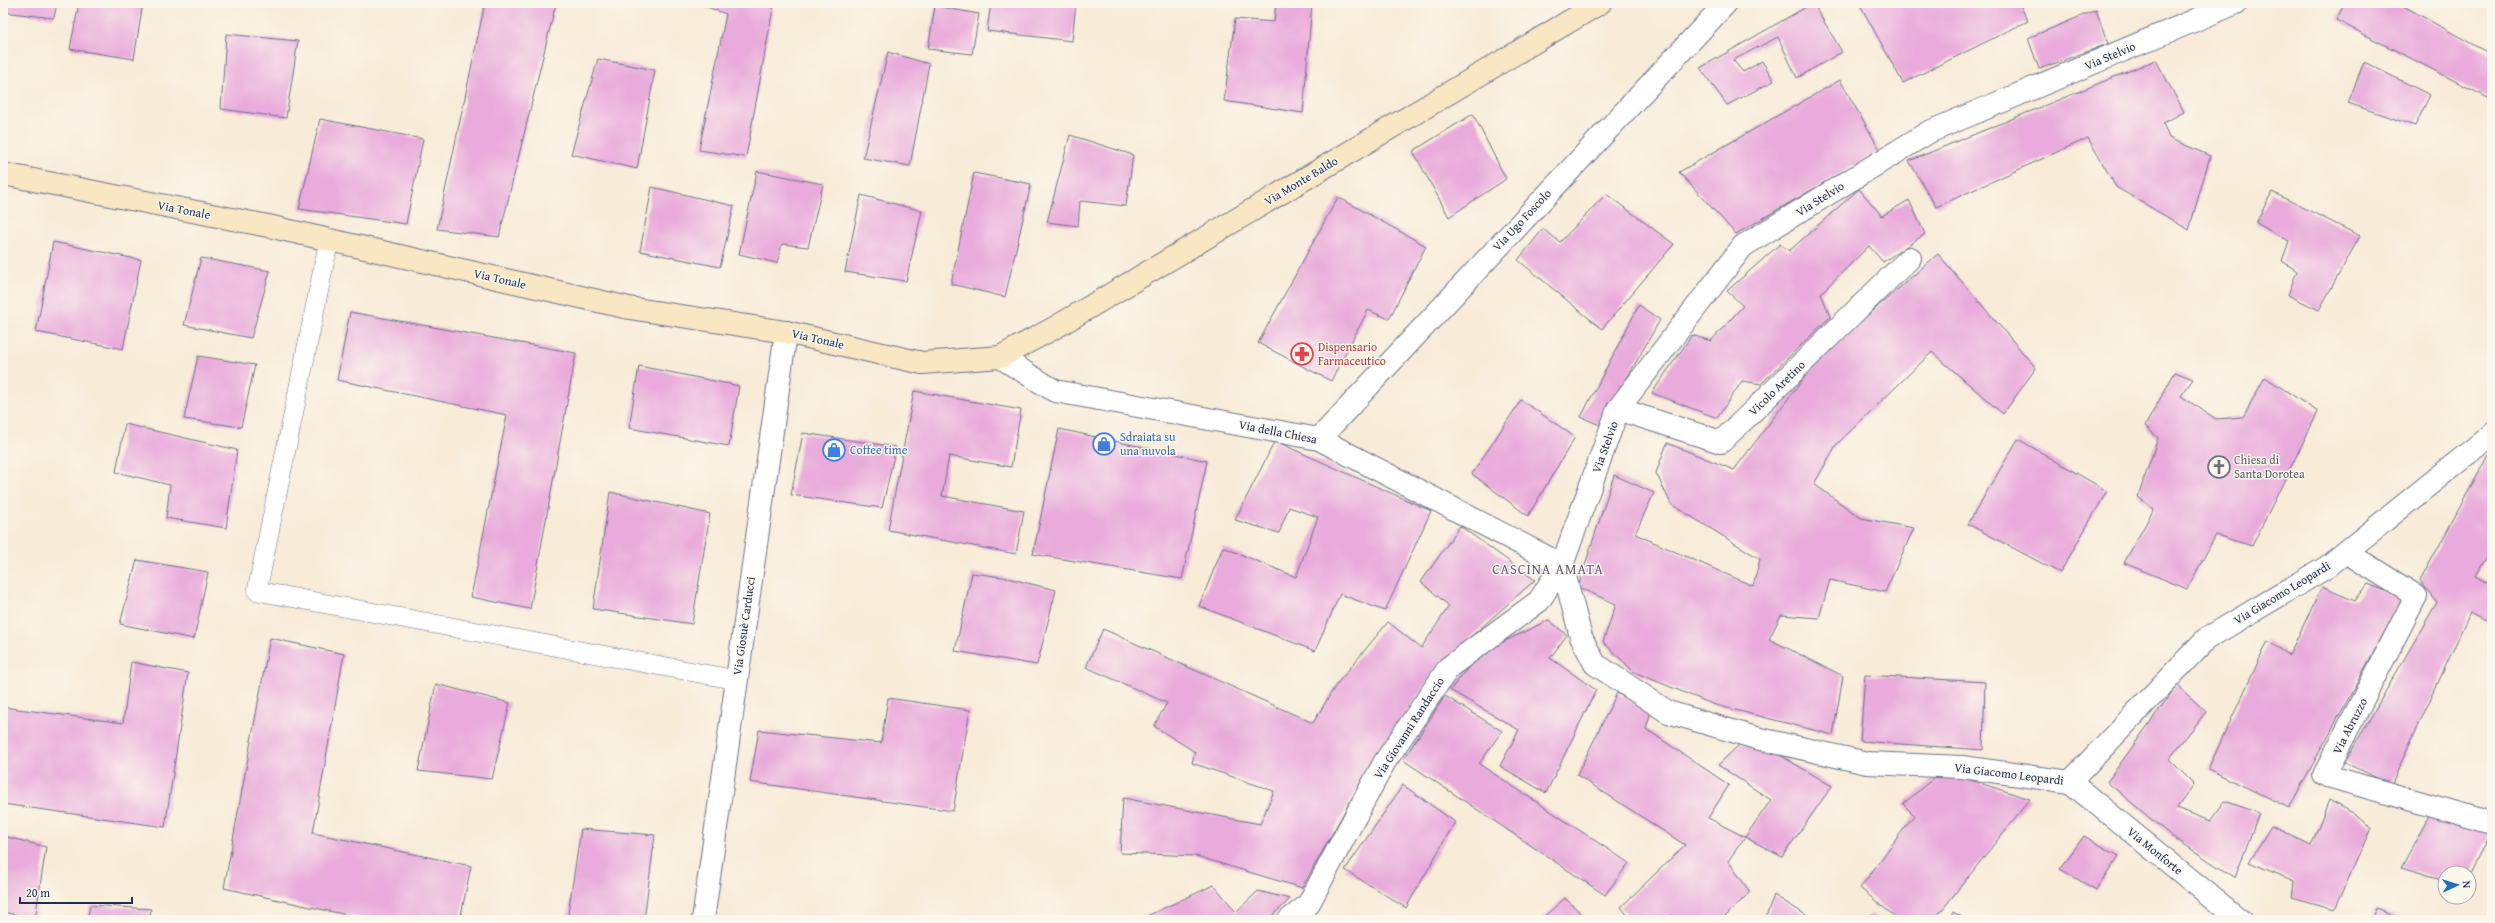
<svg xmlns="http://www.w3.org/2000/svg" width="2495" height="923" viewBox="0 0 2495 923" font-family="'Gentium Book Plus',serif">
  <style>
    .building { fill: #e9abdb }
    .lines { fill: none; stroke-linecap: round; stroke-linejoin: round }
    .lane-casing { stroke: #687189; stroke-width: 20 }
    .street-casing { stroke: #687189; stroke-width: 24 }
    .secondary-casing { stroke: #687189; stroke-width: 24 }
    .lane { stroke: #fff; stroke-width: 19 }
    .street { stroke: #fff; stroke-width: 22 }
    .secondary { stroke: #f9e7c3; stroke-width: 22 }
    .labels { text-anchor: middle; stroke-width: 3; stroke-linejoin: round; paint-order: stroke }
    .street-label { font-size: 12px; fill: #1b2f5e; stroke: #fbf7ec }
    .health-label { font-size: 12px; fill: #be3a42; stroke: #fbf7ec; text-anchor: start }
    .shop-label { font-size: 12px; fill: #366cbe; stroke: #fbf7ec; text-anchor: start }
    .worship-label { font-size: 12px; fill: #5b616d; stroke: #fbf7ec; text-anchor: start }
    .quarter-label { font-size: 14px; letter-spacing: 1px; fill: #635a8a; stroke: #fbf7ec }
  </style>
  <rect width="100%" height="100%" fill="#fbf7ec"/>
  <filter id="ink" filterUnits="userSpaceOnUse"><feTurbulence type="fractalNoise" baseFrequency=".025" numOctaves="2"/><feDisplacementMap in="SourceGraphic" scale="8" xChannelSelector="R" yChannelSelector="G"/><feConvolveMatrix kernelMatrix="1 2 1 2 8 2 1 2 1" color-interpolation-filters="sRGB"/></filter>
  <filter id="wash" filterUnits="userSpaceOnUse"><feTurbulence type="fractalNoise" baseFrequency=".012" numOctaves="4" result="noise"/><feDisplacementMap in="SourceGraphic" scale="16" xChannelSelector="R" yChannelSelector="G"/><feGaussianBlur stdDeviation="0.9" result="paint"/><feColorMatrix in="noise" values="0 0 0 0 0 0 0 0 0 0 0 0 0 0 0 0 0 1.4 0 .05"/><feComposite in="paint" operator="in"/></filter>
  <g filter="url(#wash)">
    <rect width="100%" height="100%" fill="#f8ebd8"/>
    <g id="blocks">
      <g class="building">
        <polygon points="3,3 57,3 54,18 3,12"/>
        <polygon points="79,3 143,3 134,59 70,49"/>
        <polygon points="485,3 556,3 499,237 437,229"/>
        <polygon points="696,3 774,3 746,157 699,150 726,14"/>
        <polygon points="991,3 1076,3 1072,41 987,31"/>
        <polygon points="1276,3 1312,3 1303,113 1224,101 1235,19 1274,22"/>
        <polygon points="1813,3 1842,52 1797,78 1778,37 1733,60 1743,72 1762,61 1774,81 1727,105 1700,68"/>
        <polygon points="1859,3 2019,3 2028,21 1903,83"/>
        <polygon points="2345,3 2398,3 2492,55 2492,88 2488,98 2336,20"/>
        <polygon points="935,6 979,14 972,54 928,49"/>
        <polygon points="2096,10 2108,44 2039,69 2028,38"/>
        <polygon points="226,34 298,41 286,118 221,109"/>
        <polygon points="888,52 929,64 910,166 863,158"/>
        <polygon points="598,59 655,70 637,169 571,154"/>
        <polygon points="2156,60 2184,112 2163,123 2169,138 2210,156 2189,230 2116,187 2088,138 1936,207 1909,161"/>
        <polygon points="2364,62 2430,95 2415,126 2348,103"/>
        <polygon points="1840,80 1880,150 1736,234 1679,172"/>
        <polygon points="1473,114 1506,179 1449,217 1413,151"/>
        <polygon points="320,119 423,139 406,224 299,209"/>
        <polygon points="1070,135 1133,155 1126,206 1080,201 1078,226 1047,222"/>
        <polygon points="757,171 823,184 808,247 782,244 777,263 739,254"/>
        <polygon points="974,173 1031,184 1005,297 951,284"/>
        <polygon points="652,187 734,206 720,267 640,251"/>
        <polygon points="1859,189 1882,216 1909,200 1925,234 1883,262 1869,246 1821,293 1830,317 1761,384 1742,381 1717,418 1652,393 1692,335 1711,341 1743,306 1727,291 1780,244 1789,251"/>
        <polygon points="2272,192 2360,236 2319,310 2288,295 2297,271 2282,261 2289,241 2256,223"/>
        <polygon points="1606,194 1674,244 1602,329 1518,260 1543,229 1560,242"/>
        <polygon points="861,195 922,211 906,281 845,272"/>
        <polygon points="1338,197 1426,246 1389,319 1368,310 1331,381 1258,343"/>
        <polygon points="53,242 141,260 123,349 36,332"/>
        <polygon points="1938,254 2036,368 2003,414 1932,352 1836,445 1814,484 1861,518 1914,528 1885,592 1830,580 1819,618 1781,615 1769,639 1843,676 1833,735 1712,704 1634,672 1603,642 1616,604 1578,587 1614,475 1654,493 1635,534 1753,586 1760,559 1671,504 1656,473 1667,443 1734,470 1819,358"/>
        <polygon points="201,258 270,271 251,338 184,325"/>
        <polygon points="1639,305 1660,320 1600,425 1581,417"/>
        <polygon points="350,312 576,353 530,609 471,597 507,415 337,380"/>
        <polygon points="198,356 255,365 241,427 184,419"/>
        <polygon points="639,366 739,386 729,446 629,428"/>
        <polygon points="2175,372 2193,379 2181,396 2216,419 2243,417 2265,377 2318,412 2252,546 2216,535 2187,589 2124,563 2154,509 2138,497 2158,438 2145,426"/>
        <polygon points="914,391 1021,410 1011,467 949,456 942,496 1024,511 1016,554 888,530"/>
        <polygon points="1521,400 1575,437 1528,516 1472,474"/>
        <polygon points="125,424 237,450 226,528 166,518 170,485 116,472"/>
        <polygon points="1059,429 1207,461 1182,579 1033,554"/>
        <polygon points="803,433 896,447 882,508 791,495"/>
        <polygon points="2018,439 2107,491 2060,573 1968,524"/>
        <polygon points="1275,441 1431,511 1385,611 1340,594 1315,651 1199,606 1223,547 1296,577 1318,517 1289,507 1279,533 1235,520"/>
        <polygon points="2488,455 2492,457 2492,547 2476,576 2492,585 2492,624 2470,613 2391,785 2345,762 2437,602 2420,581"/>
        <polygon points="610,492 710,514 692,624 593,609"/>
        <polygon points="1460,526 1535,580 1440,664 1376,755 1302,888 1196,856 1120,853 1123,798 1260,824 1274,791 1192,763 1195,752 1154,726 1167,703 1086,667 1103,629 1313,723 1336,685 1388,622 1421,648 1449,606 1421,582"/>
        <polygon points="137,560 208,572 194,639 120,624"/>
        <polygon points="972,573 1003,577 1056,590 1037,665 955,651"/>
        <polygon points="2368,584 2403,598 2289,808 2208,769 2268,641 2289,655 2322,587 2355,601"/>
        <polygon points="1549,620 1567,635 1550,658 1596,690 1546,793 1500,766 1519,730 1450,690 1480,653"/>
        <polygon points="270,638 344,654 313,833 471,866 460,920 370,920 224,888"/>
        <polygon points="131,662 188,673 165,827 3,804 3,707 123,723"/>
        <polygon points="1865,675 1985,682 1983,750 1860,741"/>
        <polygon points="436,684 510,703 492,779 418,771"/>
        <polygon points="2177,685 2206,712 2169,759 2194,784 2177,808 2210,821 2225,801 2259,813 2235,878 2170,835 2107,782"/>
        <polygon points="1617,693 1651,711 1646,729 1729,785 1708,818 1745,837 1771,800 1718,765 1741,743 1773,751 1832,786 1782,857 1745,837 1728,861 1750,892 1722,920 1681,920 1672,915 1671,920 1631,920 1621,907 1685,845 1577,775"/>
        <polygon points="1445,696 1502,731 1479,764 1629,863 1605,895 1403,760"/>
        <polygon points="888,698 970,710 953,811 750,782 759,730 881,743"/>
        <polygon points="1942,771 2030,799 1934,920 1899,920 1860,888 1914,815 1903,804"/>
        <polygon points="1403,785 1455,822 1406,908 1345,870"/>
        <polygon points="2329,800 2357,815 2371,828 2335,909 2292,897 2294,881 2249,862 2271,826 2311,845"/>
        <polygon points="2433,809 2490,833 2470,873 2445,873 2445,881 2401,868"/>
        <polygon points="581,829 655,835 644,920 567,920"/>
        <polygon points="3,836 46,847 35,919 3,912"/>
        <polygon points="2084,836 2119,856 2096,890 2060,869"/>
        <polygon points="1214,885 1236,912 1258,891 1290,899 1268,920 1138,920"/>
        <polygon points="1774,895 1814,920 1765,920"/>
        <polygon points="1565,898 1588,920 1540,920"/>
        <polygon points="90,905 151,909 149,920 87,920"/>
        <polygon points="2376,908 2406,920 2371,920"/>
        <polygon points="1953,912 1967,920 1948,920"/>
        <polygon points="1871,914 1879,920 1867,920"/>
      </g>
    </g>
  </g>
  <g filter="url(#ink)">
    <use href="#blocks" fill-opacity="0" stroke="#687189" stroke-width="1"/>
    <g class="lines">
      <g class="lane-casing">
        <polyline id="lane" points="329,240 257,591 737,680"/>
      </g>
      <g class="street-casing">
        <g id="street">
          <polyline points="1000,357 1055,391 1319,439 1562,565"/>
          <polyline points="1618,409 1721,442 1910,258"/>
          <polyline points="1319,439 1726,3"/>
          <polyline points="2346,552 2416,596 2324,775 2492,823"/>
          <polyline points="1562,565 1581,637 1595,664 1668,712 1756,738 1867,763 1962,767 2070,782"/>
          <polyline points="2070,782 2206,639 2327,567 2492,434"/>
          <polyline points="2070,782 2240,920"/>
          <polyline points="703,920 786,332"/>
          <polyline points="1289,920 1308,905 1384,763 1449,667 1539,601 1562,565 1618,409 1743,246 1929,132 2236,3"/>
        </g>
      </g>
      <g class="secondary-casing">
        <polyline id="secondary" points="3,174 268,226 629,308 786,332 922,363 1000,357 1056,327 1600,3"/>
      </g>
      <use href="#lane" class="lane"/>
      <use href="#street" class="street"/>
      <use href="#secondary" class="secondary"/>
    </g>
  </g>
  <defs>
    <g id="pharmacy-ring" transform="scale(1.15)"><circle r="9.5" fill="#fbf7ec" stroke="#e0444e" stroke-width="1.5"/><path d="M-2-6h4v4h4v4h-4v4h-4v-4h-4v-4h4Z" fill="#e0444e"/></g>
    <g id="shop-ring" transform="scale(1.15)"><circle r="9.5" fill="#fbf7ec" stroke="#3f7fe0" stroke-width="1.5"/><path d="M-5-2.5h2.3a2.7 3.5 0 0 1 5.4 0H5L5.5 6h-11ZM-1.5-2.5h3a1.5 2.3 0 0 0-3 0Z" fill="#3f7fe0"/></g>
    <g id="church-ring" transform="scale(1.15)"><circle r="9.5" fill="#fbf7ec" stroke="#6b7280" stroke-width="1.5"/><path d="M-1.2-6h2.4v3.5h3.3v2.4h-3.3V6h-2.4V-.1h-3.3v-2.4h3.3Z" fill="#6b7280"/></g>
  </defs>
  <g fill-rule="evenodd">
    <use href="#pharmacy-ring" x="1302" y="354"/>
    <use href="#shop-ring" x="1104" y="444"/>
    <use href="#shop-ring" x="834" y="450"/>
    <use href="#church-ring" x="2219" y="467"/>
  </g>
  <g class="labels">
    <g class="street-label">
      <text transform="translate(2110 56) rotate(-23)" y="4">Via Stelvio</text>
      <text transform="translate(1301 181) rotate(-31)" y="4">Via Monte Baldo</text>
      <text transform="translate(1820 199) rotate(-32)" y="4">Via Stelvio</text>
      <text transform="translate(184 210) rotate(11)" y="4">Via Tonale</text>
      <text transform="translate(1522 220) rotate(-47)" y="4">Via Ugo Foscolo</text>
      <text transform="translate(500 279) rotate(13)" y="4">Via Tonale</text>
      <text transform="translate(818 339) rotate(13)" y="4">Via Tonale</text>
      <text transform="translate(1777 388) rotate(-44)" y="4">Vicolo Aretino</text>
      <text transform="translate(1278 432) rotate(11)" y="4">Via della Chiesa</text>
      <text transform="translate(1605 447) rotate(-70)" y="4">Via Stelvio</text>
      <text transform="translate(2282 593) rotate(-31)" y="4">Via Giacomo Leopardi</text>
      <text transform="translate(744 626) rotate(-82)" y="4">Via Giosuè Carducci</text>
      <text transform="translate(2350 726) rotate(-63)" y="4">Via Abruzzo</text>
      <text transform="translate(1409 728) rotate(-57)" y="4">Via Giovanni Randaccio</text>
      <text transform="translate(2009 774) rotate(7)" y="4">Via Giacomo Leopardi</text>
      <text transform="translate(2155 851) rotate(39)" y="4">Via Monforte</text>
    </g>
    <g class="health-label">
      <text x="1318" y="351">Dispensario<tspan x="1318" dy="14">Farmaceutico</tspan></text>
    </g>
    <g class="shop-label">
      <text x="1120" y="441">Sdraiata su<tspan x="1120" dy="14">una nuvola</tspan></text>
      <text x="850" y="454">Coffee time</text>
    </g>
    <g class="worship-label">
      <text x="2234" y="464">Chiesa di<tspan x="2234" dy="14">Santa Dorotea</tspan></text>
    </g>
    <g class="quarter-label">
      <text x="1548" y="574">CASCINA AMATA</text>
    </g>
  </g>
  <rect width="2495" height="923" fill="none" stroke="#fbf7ec" stroke-width="16"/>
  <g transform="translate(2457 885) rotate(86)"><circle r="19" fill="#fbf7ec" stroke="#a1a7b3"/>
  <path d="M0-3L7 15L0 10L-7 15Z" fill="#1f6fb2"/>
  <text y="-6" font-size="11" font-weight="bold" text-anchor="middle" fill="#1b2f5e">N</text>
  </g>
  <path d="M20 897v6h112v-6" fill="none" stroke="#1b2f5e" stroke-width="2"/>
  <text x="26" y="897" font-size="12" fill="#1b2f5e" stroke="#fbf7ec" stroke-width="3" paint-order="stroke">20 m</text>
</svg>
